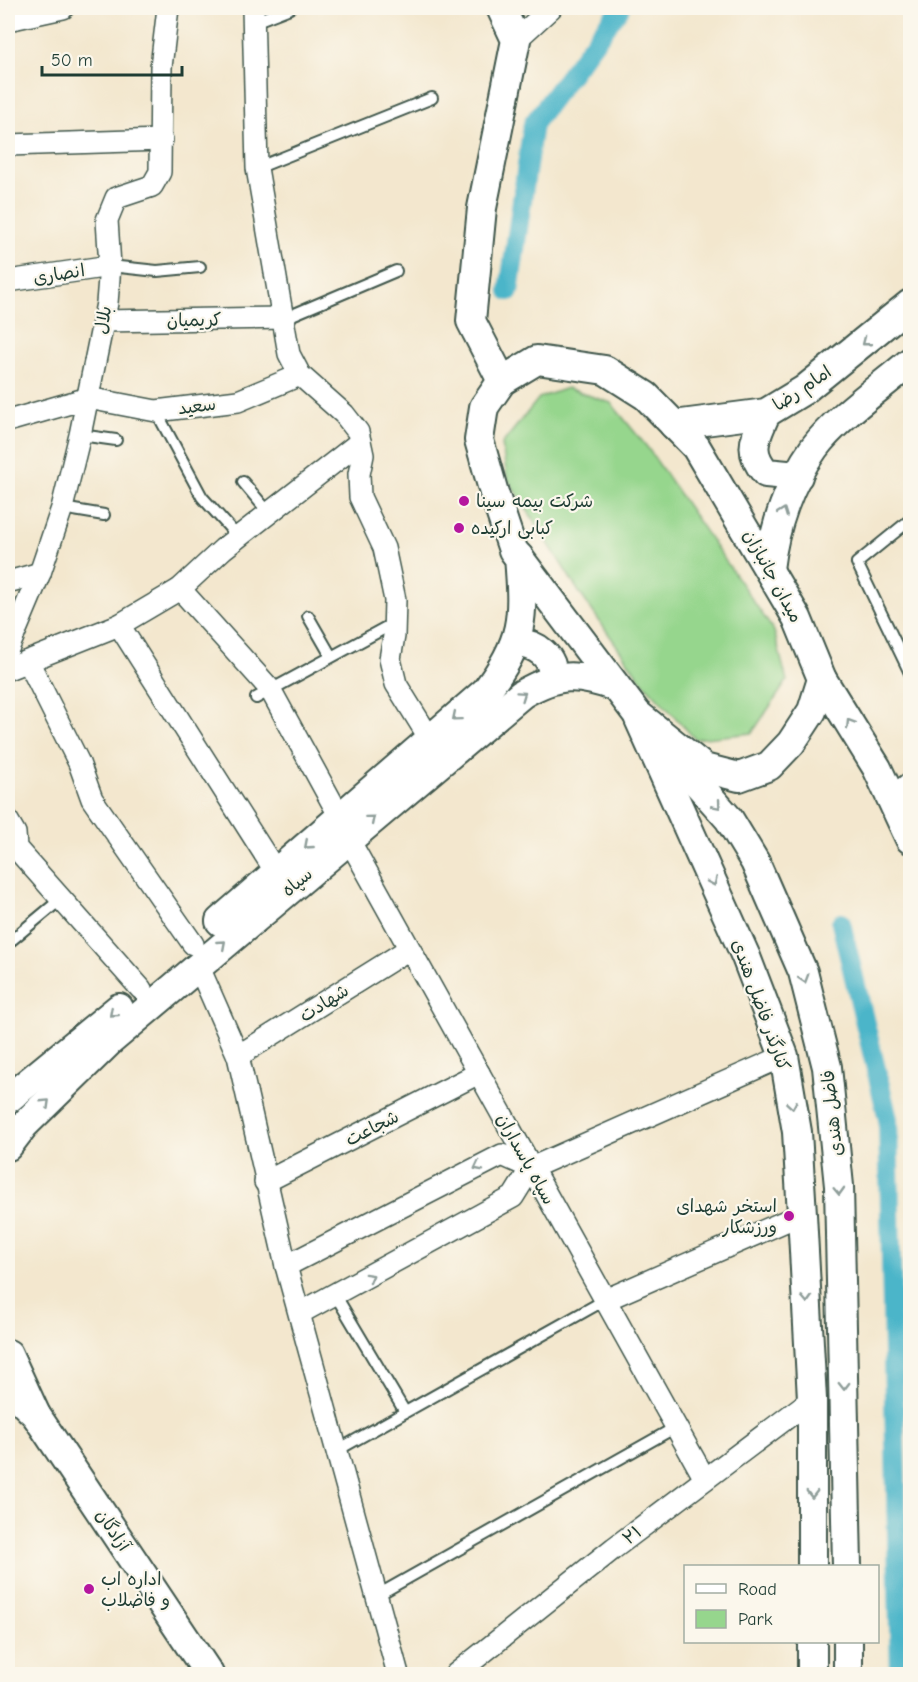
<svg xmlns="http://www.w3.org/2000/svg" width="918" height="1682" viewBox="0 0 918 1682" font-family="'Comic Neue','Playpen Sans Arabic',sans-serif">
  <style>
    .green { fill: #96d68d; stroke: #5a8a60; stroke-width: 1.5 }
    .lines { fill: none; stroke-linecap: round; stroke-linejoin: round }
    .canal { stroke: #4bb5c9; stroke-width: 20 }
    .lane-casing { stroke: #3f564b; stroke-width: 14 }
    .street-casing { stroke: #3f564b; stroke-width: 24 }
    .secondary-casing { stroke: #3f564b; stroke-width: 32 }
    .lane { stroke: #fff; stroke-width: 10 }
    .street { stroke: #fff; stroke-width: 21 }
    .secondary { stroke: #fff; stroke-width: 28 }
    .oneway { stroke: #8f9e9a }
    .poi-dot { fill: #b5179e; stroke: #fbf7ec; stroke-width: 2 }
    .labels { text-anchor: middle; stroke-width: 4.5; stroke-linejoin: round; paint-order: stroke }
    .street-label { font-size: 18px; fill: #1f3d34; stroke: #fbf7ec }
    .poi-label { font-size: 18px; fill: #1f3d34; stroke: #fbf7ec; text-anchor: start }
  </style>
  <rect width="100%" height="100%" fill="#fbf7ec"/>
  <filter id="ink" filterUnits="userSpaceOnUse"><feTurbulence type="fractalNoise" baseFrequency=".0167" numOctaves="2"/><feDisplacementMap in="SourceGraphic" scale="12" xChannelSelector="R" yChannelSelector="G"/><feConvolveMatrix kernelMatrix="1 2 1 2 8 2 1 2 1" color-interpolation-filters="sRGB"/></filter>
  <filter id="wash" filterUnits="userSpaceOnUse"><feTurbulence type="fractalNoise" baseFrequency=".008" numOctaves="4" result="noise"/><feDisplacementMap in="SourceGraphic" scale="24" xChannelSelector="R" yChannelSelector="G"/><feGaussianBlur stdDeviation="1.35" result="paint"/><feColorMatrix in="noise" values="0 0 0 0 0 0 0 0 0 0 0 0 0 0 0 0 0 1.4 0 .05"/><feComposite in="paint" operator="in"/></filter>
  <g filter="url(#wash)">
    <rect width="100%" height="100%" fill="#f3e7ce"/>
    <polygon class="green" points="567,388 611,403 647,447 774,631 787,681 752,733 695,739 641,680 579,592 507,478 502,444 539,398"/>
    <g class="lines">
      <g class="canal">
        <polyline points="509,291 533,124 620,8"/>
        <polyline points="841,923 888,1119 900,1674"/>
      </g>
    </g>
  </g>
  <g filter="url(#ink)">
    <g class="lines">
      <g class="lane-casing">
        <g id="lane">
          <polyline points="254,22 290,8"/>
          <polyline points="257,168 432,98"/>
          <polyline points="110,266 157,271 200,267"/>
          <polyline points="285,318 396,271"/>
          <polyline points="156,411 202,497 238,537"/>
          <polyline points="80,435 116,440"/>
          <polyline points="243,482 269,513"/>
          <polyline points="62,508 104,515"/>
          <polyline points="910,520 857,563 910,673"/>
          <polyline points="308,616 331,656"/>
          <polyline points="256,698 394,623"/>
          <polyline points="8,943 61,899"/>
          <polyline points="336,1296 405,1412"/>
          <polyline points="336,1451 605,1300"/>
          <polyline points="376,1596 676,1427"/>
        </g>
      </g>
      <g class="street-casing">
        <g id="street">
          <polyline points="253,8 257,168 289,354 300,375 344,414 358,432 363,455 359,474 360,497 384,548 395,600 394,636 390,659 396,684 430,739"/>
          <polyline points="8,20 63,8"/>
          <polyline points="516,40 551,8"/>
          <polyline points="8,145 162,140"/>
          <polyline points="8,281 110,266"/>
          <polyline points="103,321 285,318"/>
          <polyline points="8,421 88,398 156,411 238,401 300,375"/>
          <polyline points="8,582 40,573"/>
          <polyline points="180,589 270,689 340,817"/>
          <polyline points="119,625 276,872"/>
          <polyline points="8,649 40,573 62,508 80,435 107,303 110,266 107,220 116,198 152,186 160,172 161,67 168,8"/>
          <polyline points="28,661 79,763 92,799 193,944"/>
          <polyline points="8,669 119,625 180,589 223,549 360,442"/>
          <polyline points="891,798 910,783"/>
          <polyline points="8,821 15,833 16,848 141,989"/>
          <polyline points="348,838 705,1479"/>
          <polyline points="198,965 238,1056 286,1266 398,1674"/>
          <polyline points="238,1056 409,949"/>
          <polyline points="265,1182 479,1073"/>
          <polyline points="286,1266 502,1155 531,1168"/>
          <polyline points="605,1300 802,1214"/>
          <polyline points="300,1313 513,1197 531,1168 784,1056"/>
          <polyline points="456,1674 614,1548 812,1399"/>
        </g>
      </g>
      <g class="secondary-casing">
        <g id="secondary">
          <polyline points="501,8 516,40 482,208 471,321 502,381"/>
          <polygon points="537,360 605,370 646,396 696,447 797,618 822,679 812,711 791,743 769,766 739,777 704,768 637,714 513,550 494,493 479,440 484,407 502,381"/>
          <path d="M766,413C756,438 746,450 766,473L798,476"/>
          <polyline points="674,425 766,413 804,390 910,304"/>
          <path d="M769,569C774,527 789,483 814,448C837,417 880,388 910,362"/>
          <path d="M515,644C535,642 556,657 552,679"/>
          <polyline points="822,679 877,768 910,839"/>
          <polyline points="639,719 746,957 784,1056 797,1132 802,1214 812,1399 812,1566"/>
          <polyline points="676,759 729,819 755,862 803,972 827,1067 839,1186 847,1566"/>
          <path d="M220,921L486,691C524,641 524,618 519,557"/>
          <polyline points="8,1099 119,1008"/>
          <path d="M8,1146L24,1125L110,1041L522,694C558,673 577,673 616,687"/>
          <polyline points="8,1354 36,1415 8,1388"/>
          <polyline points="36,1415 209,1674"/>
          <polyline points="812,1642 812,1674"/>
          <polyline points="848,1642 848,1674"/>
        </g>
      </g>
      <use href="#lane" class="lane"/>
      <use href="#street" class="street"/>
      <use href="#secondary" class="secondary"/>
    </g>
    <defs><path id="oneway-chevron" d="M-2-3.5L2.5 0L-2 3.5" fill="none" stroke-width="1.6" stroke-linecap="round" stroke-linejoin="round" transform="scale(1.5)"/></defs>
    <g class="oneway">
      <use href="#oneway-chevron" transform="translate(866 342) rotate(142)"/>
      <use href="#oneway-chevron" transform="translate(783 512) rotate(-69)"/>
      <use href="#oneway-chevron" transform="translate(522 695) rotate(-35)"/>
      <use href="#oneway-chevron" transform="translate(456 717) rotate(140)"/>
      <use href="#oneway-chevron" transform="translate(850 723) rotate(-122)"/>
      <use href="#oneway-chevron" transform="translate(717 805) rotate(49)"/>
      <use href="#oneway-chevron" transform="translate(371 819) rotate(-40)"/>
      <use href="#oneway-chevron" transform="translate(308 845) rotate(139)"/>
      <use href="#oneway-chevron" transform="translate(713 882) rotate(66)"/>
      <use href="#oneway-chevron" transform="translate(222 944) rotate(-41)"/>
      <use href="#oneway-chevron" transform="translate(804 979) rotate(73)"/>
      <use href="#oneway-chevron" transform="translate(113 1013) rotate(139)"/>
      <use href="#oneway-chevron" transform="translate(46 1103) rotate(-44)"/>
      <use href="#oneway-chevron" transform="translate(792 1105) rotate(80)"/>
      <use href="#oneway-chevron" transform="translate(478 1167) rotate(153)"/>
      <use href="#oneway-chevron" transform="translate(839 1191) rotate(88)"/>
      <use href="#oneway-chevron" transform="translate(370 1277) rotate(-29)"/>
      <use href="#oneway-chevron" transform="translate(807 1299) rotate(87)"/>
      <use href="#oneway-chevron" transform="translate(844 1386) rotate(89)"/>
      <use href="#oneway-chevron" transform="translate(812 1494) rotate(90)"/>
    </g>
  </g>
  <g class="poi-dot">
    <circle cx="464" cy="501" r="6"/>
    <circle cx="459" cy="528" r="6"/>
    <circle cx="789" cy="1216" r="6"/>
    <circle cx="89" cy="1589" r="6"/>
  </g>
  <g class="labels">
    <g class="street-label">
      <text transform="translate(59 274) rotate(-9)" y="6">انصاری</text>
      <text transform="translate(103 320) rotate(-80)" y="6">بلال</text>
      <text transform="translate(194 320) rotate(-1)" y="6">کریمیان</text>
      <text transform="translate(802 388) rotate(-34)" y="6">امام رضا</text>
      <text transform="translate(197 406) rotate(-7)" y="6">سعید</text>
      <text transform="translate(773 576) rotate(61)" y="6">میدان جانبازان</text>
      <text transform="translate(297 882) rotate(-40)" y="6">سپاه</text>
      <text transform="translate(324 1003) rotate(-32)" y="6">شهادت</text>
      <text transform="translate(761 1005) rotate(70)" y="6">کنارگذر فاضل هندی</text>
      <text transform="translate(832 1113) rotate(-96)" y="6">فاضل هندی</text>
      <text transform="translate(372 1128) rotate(-27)" y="6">شجاعت</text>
      <text transform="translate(526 1159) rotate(61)" y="6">سپاه پاسداران</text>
      <text transform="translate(113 1530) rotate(56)" y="6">آزادگان</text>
      <text transform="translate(632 1535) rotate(-37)" y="6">۲۱</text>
    </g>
    <g class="poi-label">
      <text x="476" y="507">شرکت بیمه سینا</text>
      <text x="471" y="534">کبابی ارکیده</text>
      <text x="777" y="1212" text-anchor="end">استخر شهدای<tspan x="777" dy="21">ورزشکار</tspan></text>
      <text x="101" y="1585">اداره اب<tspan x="101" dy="21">و فاضلاب</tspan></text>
    </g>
  </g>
  <rect width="918" height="1682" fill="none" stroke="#fbf7ec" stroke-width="30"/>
  <rect x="684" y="1565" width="195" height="78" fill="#fbf7ec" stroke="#a3ada2" stroke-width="1.5"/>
  <rect x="696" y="1584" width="30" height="9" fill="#ffffff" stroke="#a3ada2" stroke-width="1.5"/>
  <text x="738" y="1595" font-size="18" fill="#1f3d34">Road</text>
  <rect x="696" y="1610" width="30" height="18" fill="#96d68d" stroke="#a3ada2" stroke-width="1.5"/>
  <text x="738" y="1625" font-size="18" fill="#1f3d34">Park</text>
  <path d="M42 66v9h140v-9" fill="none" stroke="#1f3d34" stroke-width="3"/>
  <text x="51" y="66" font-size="18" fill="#1f3d34" stroke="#fbf7ec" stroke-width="4.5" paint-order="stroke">50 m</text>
</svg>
